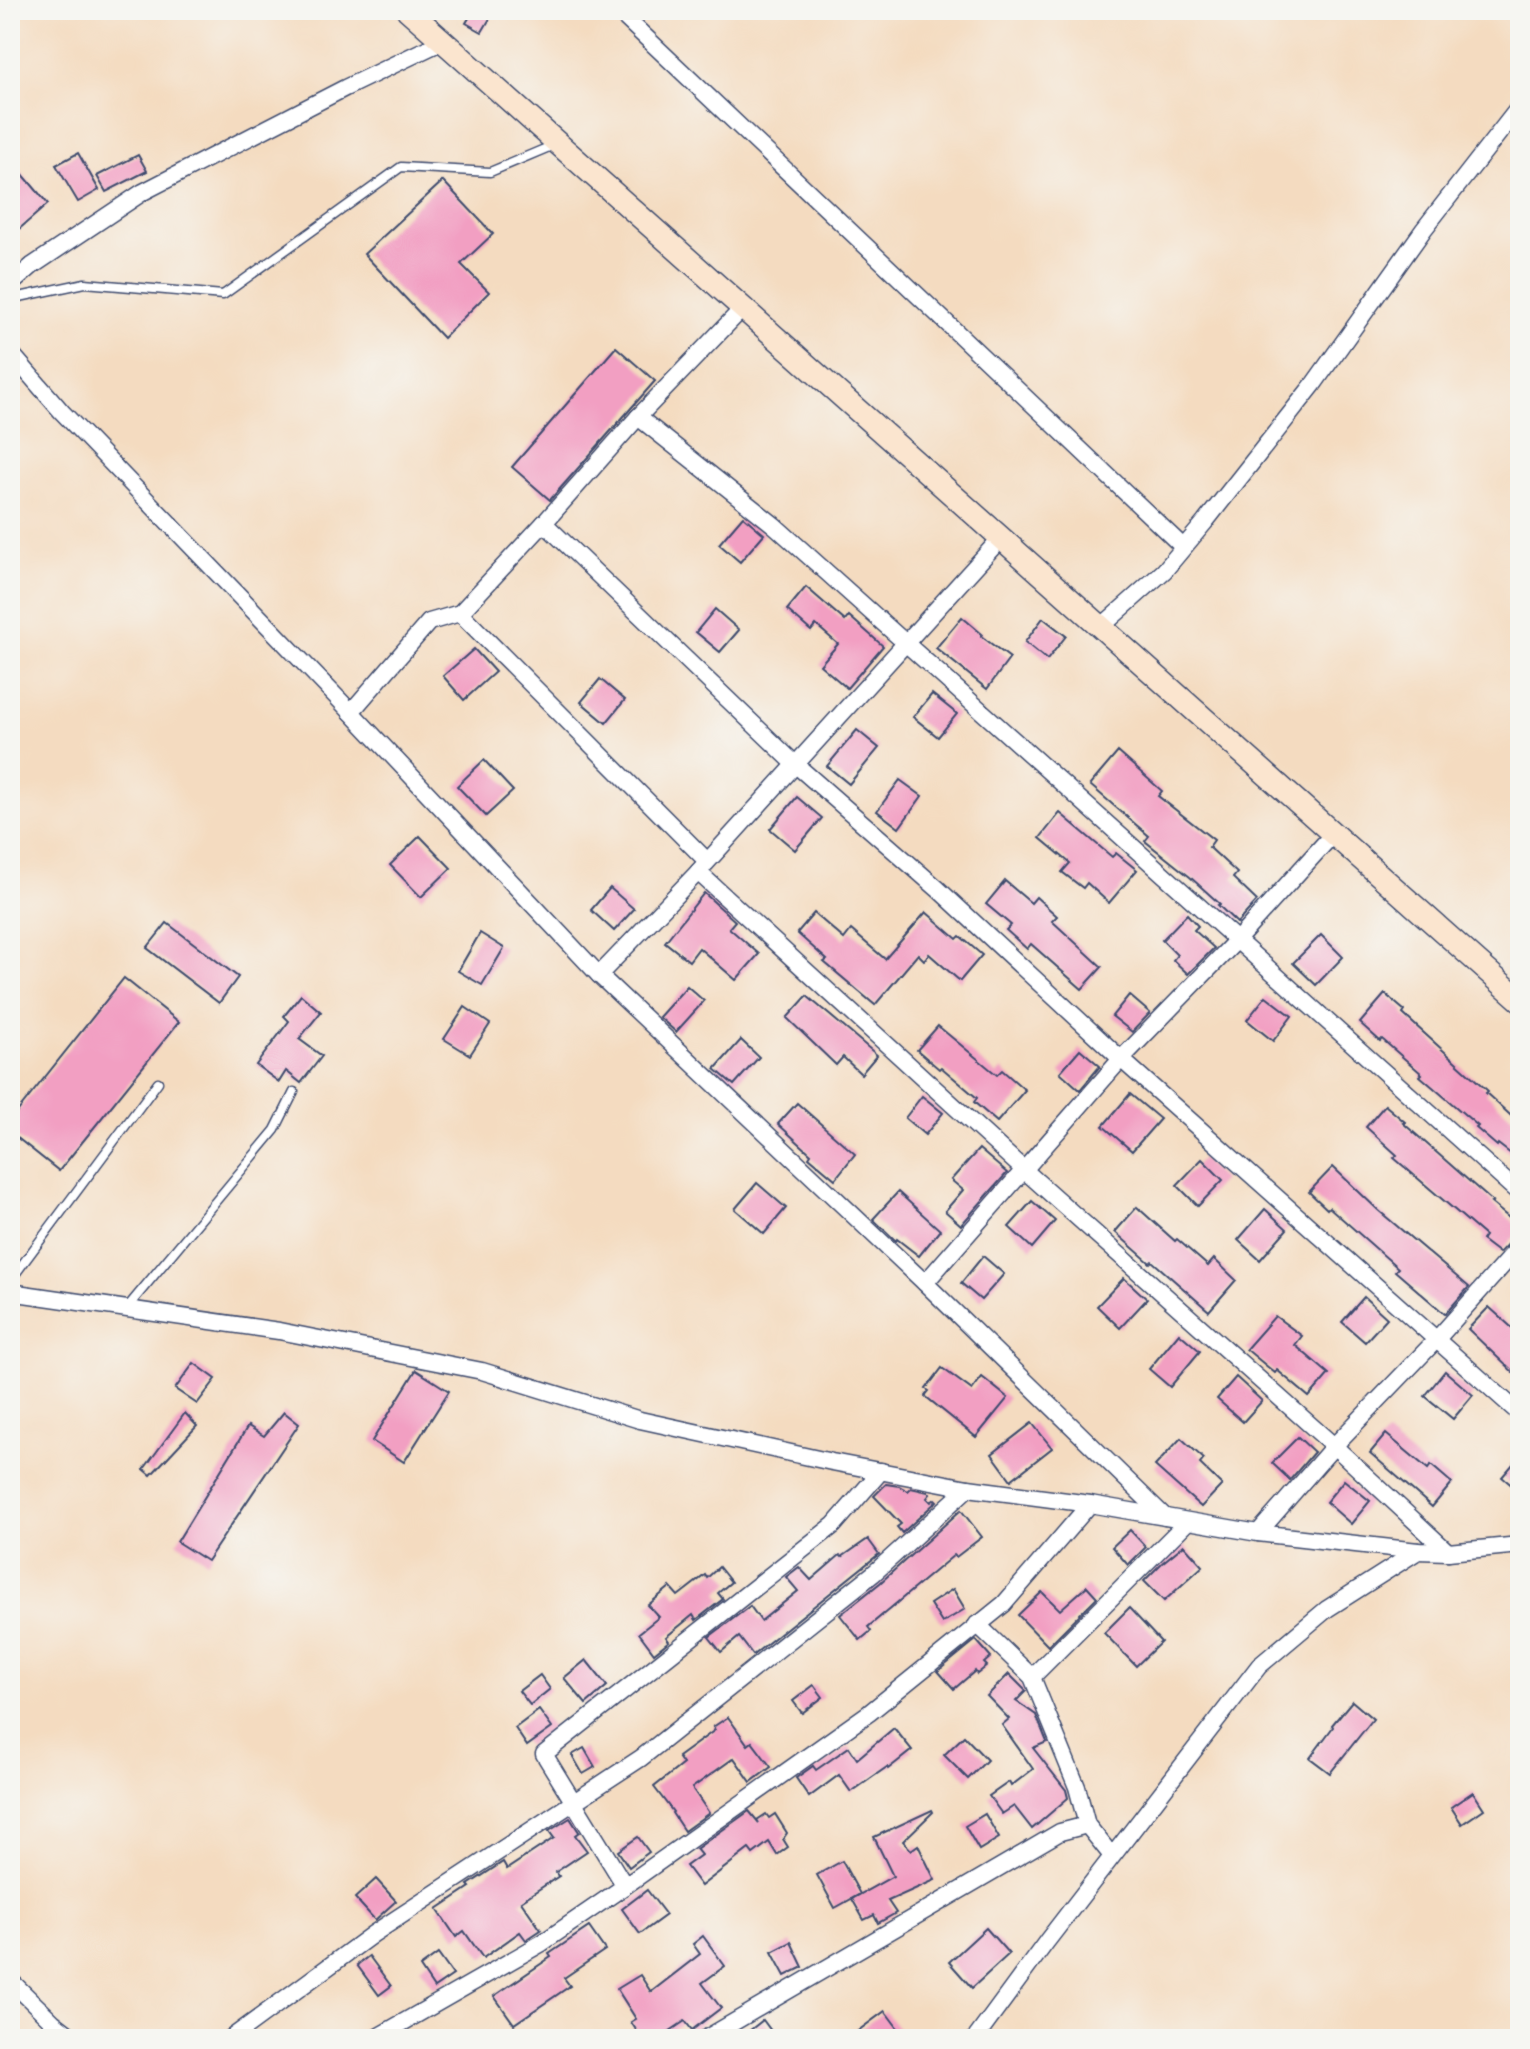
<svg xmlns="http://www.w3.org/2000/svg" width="1530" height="2049" viewBox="0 0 1530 2049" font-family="'IM FELL English',serif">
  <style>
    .building { fill: #f29fc2 }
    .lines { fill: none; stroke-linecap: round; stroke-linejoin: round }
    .lane-casing { stroke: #3c496d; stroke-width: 11 }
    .street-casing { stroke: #3c496d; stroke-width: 19 }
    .secondary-casing { stroke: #3c496d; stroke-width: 25 }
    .lane { stroke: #fff; stroke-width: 8 }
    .street { stroke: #fff; stroke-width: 16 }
    .secondary { stroke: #fbe5cf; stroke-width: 22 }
  </style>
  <rect width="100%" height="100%" fill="#f6f6f2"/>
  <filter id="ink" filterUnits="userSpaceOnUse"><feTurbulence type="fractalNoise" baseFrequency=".0125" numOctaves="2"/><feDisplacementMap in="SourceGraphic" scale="16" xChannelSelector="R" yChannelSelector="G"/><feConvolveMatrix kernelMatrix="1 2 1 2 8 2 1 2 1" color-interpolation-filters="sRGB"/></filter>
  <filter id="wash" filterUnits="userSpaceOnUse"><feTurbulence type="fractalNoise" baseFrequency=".006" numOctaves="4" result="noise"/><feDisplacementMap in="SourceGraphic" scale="32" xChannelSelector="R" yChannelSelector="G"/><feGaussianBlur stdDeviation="1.8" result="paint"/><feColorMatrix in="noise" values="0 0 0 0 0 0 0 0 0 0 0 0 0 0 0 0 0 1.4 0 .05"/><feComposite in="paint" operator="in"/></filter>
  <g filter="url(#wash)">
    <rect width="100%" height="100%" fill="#f4dbc0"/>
    <g id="blocks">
      <g class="building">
        <polygon points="474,10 495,10 482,32 466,23"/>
        <polygon points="78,153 99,190 78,202 56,165"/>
        <polygon points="138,155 147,171 106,192 97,176"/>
        <polygon points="10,159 48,204 10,237"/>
        <polygon points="443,181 493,234 461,264 489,292 443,338 364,254"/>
        <polygon points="616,347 655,381 550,500 512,467"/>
        <polygon points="743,516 764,534 740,562 719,544"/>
        <polygon points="806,587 845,621 849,616 883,646 847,688 820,665 838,644 816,625 811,631 787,610"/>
        <polygon points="715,609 739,630 720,652 696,632"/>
        <polygon points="962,617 982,634 981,636 1010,658 987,689 936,648"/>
        <polygon points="1043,618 1066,636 1047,660 1025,642"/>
        <polygon points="474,649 495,672 464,700 443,676"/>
        <polygon points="600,679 625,700 606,723 581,702"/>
        <polygon points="932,694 957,714 938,737 913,717"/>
        <polygon points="857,730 879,748 849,784 827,766"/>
        <polygon points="1118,752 1162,791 1158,796 1214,840 1209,847 1237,873 1233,878 1257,901 1237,923 1218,905 1220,904 1190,877 1145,841 1149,836 1090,785"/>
        <polygon points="484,760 513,791 486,816 457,786"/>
        <polygon points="900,780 922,796 899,828 877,811"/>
        <polygon points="797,797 822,818 795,850 770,829"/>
        <polygon points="1060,813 1112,857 1116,853 1137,870 1109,903 1087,883 1083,888 1062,872 1070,863 1040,838"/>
        <polygon points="420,836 451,868 421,897 390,865"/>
        <polygon points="1005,881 1031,903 1036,897 1057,916 1052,921 1102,967 1082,989 1031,944 1027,949 1006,930 1011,925 986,904"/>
        <polygon points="610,888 634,909 614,931 591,910"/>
        <polygon points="704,893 735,921 729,928 759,954 736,980 699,948 689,961 665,942"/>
        <polygon points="926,912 957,939 960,936 982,955 960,981 929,954 924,960 918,954 875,1005 824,962 827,960 797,933 814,913 844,939 851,930 885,959"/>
        <polygon points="1187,914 1198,926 1194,930 1214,948 1188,974 1173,960 1177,955 1162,940"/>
        <polygon points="167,923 238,977 219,1003 147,948"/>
        <polygon points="480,933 504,948 482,985 458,971"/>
        <polygon points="1321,935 1343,957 1316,985 1293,963"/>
        <polygon points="124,978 179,1022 59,1171 10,1132 10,1121"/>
        <polygon points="687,986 704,1001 676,1032 659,1017"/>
        <polygon points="1385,994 1405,1011 1403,1014 1488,1091 1486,1093 1520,1124 1520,1161 1498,1144 1497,1146 1476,1128 1478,1126 1420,1076 1422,1074 1382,1039 1380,1041 1360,1023"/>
        <polygon points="301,995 321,1012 299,1039 322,1056 301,1083 286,1071 279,1082 256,1065 289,1021 284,1016"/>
        <polygon points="1129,995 1150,1013 1132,1032 1112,1016"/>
        <polygon points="807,996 877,1055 861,1074 843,1057 836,1065 787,1018"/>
        <polygon points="1266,996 1292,1016 1273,1041 1247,1020"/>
        <polygon points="465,1007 490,1024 470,1055 444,1039"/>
        <polygon points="938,1026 997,1075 1002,1070 1025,1090 997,1122 974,1102 977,1098 941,1067 939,1069 917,1050"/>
        <polygon points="741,1040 759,1057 734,1085 715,1069"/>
        <polygon points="1080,1049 1100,1066 1080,1090 1060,1072"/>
        <polygon points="1130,1094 1160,1119 1132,1151 1103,1126"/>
        <polygon points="922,1096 943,1113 925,1135 905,1118"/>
        <polygon points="797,1103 855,1154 835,1179 809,1157 811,1154 778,1124"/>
        <polygon points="1385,1105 1405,1122 1403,1123 1493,1202 1491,1203 1520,1227 1520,1234 1512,1239 1499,1253 1482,1240 1485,1236 1394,1158 1397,1155 1366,1127"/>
        <polygon points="979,1149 1007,1173 961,1225 945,1211 963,1190 951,1180"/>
        <polygon points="1202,1159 1223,1180 1198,1206 1177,1185"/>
        <polygon points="1333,1167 1378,1210 1469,1287 1445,1314 1395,1271 1398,1268 1329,1207 1327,1209 1309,1192"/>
        <polygon points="757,1183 786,1208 764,1234 735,1209"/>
        <polygon points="898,1192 940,1230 919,1256 897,1239 896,1241 873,1219"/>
        <polygon points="1032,1201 1055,1221 1032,1248 1009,1227"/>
        <polygon points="1137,1207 1175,1241 1177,1239 1208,1266 1214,1259 1236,1280 1209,1311 1152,1261 1150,1263 1115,1232"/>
        <polygon points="1265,1209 1287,1229 1260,1260 1238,1240"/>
        <polygon points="983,1256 1004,1274 981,1300 961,1283"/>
        <polygon points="1124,1278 1147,1299 1120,1328 1097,1306"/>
        <polygon points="1364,1297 1387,1318 1365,1342 1342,1322"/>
        <polygon points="1489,1307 1520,1335 1520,1379 1468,1329"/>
        <polygon points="1275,1316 1302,1336 1295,1345 1329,1374 1309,1397 1277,1370 1275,1373 1246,1349"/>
        <polygon points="1179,1333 1200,1351 1170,1387 1149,1369"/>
        <polygon points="194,1363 216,1379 197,1404 175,1389"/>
        <polygon points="942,1368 972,1390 982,1377 1008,1398 976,1437 925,1396 929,1391 926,1389"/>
        <polygon points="416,1370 449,1391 404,1462 372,1441"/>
        <polygon points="1445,1371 1473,1395 1453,1419 1425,1396"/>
        <polygon points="1236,1377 1262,1401 1243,1422 1217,1399"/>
        <polygon points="284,1412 299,1424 207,1561 177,1542 248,1426 264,1436"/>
        <polygon points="185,1413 197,1426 151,1475 144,1469"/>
        <polygon points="1032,1423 1052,1448 1011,1480 992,1454"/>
        <polygon points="1386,1434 1428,1469 1431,1465 1452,1483 1432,1507 1370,1453"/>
        <polygon points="1298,1437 1314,1452 1290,1480 1272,1463"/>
        <polygon points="1181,1438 1204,1459 1200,1464 1222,1485 1201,1507 1155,1466"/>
        <polygon points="1520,1456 1520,1492 1502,1477"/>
        <polygon points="1344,1480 1370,1501 1351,1524 1326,1502"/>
        <polygon points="886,1484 899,1486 908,1491 911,1488 928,1492 930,1494 927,1498 931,1502 935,1499 937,1501 902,1533 897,1527 901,1524 874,1496"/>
        <polygon points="961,1510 982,1537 956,1557 954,1555 868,1627 871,1631 860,1640 840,1615 880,1583"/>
        <polygon points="1130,1530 1146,1547 1128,1565 1112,1547"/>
        <polygon points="868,1539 879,1554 753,1655 739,1637 721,1652 709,1637 750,1606 761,1621 798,1591 786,1577 799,1567 811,1580 840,1555 842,1557"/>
        <polygon points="1184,1545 1203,1566 1164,1601 1144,1581 1162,1563"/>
        <polygon points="719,1567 731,1582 718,1593 723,1599 696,1620 693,1615 666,1637 669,1641 654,1653 639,1633 659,1617 648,1605 670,1587 678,1596 705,1575 707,1578"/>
        <polygon points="1087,1586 1097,1597 1048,1646 1018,1615 1042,1592 1060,1610"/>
        <polygon points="953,1589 965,1609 942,1623 930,1604"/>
        <polygon points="1129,1608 1161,1642 1136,1666 1104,1633"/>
        <polygon points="976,1640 991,1657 984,1663 987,1666 977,1674 975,1671 954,1689 938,1671"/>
        <polygon points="586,1660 607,1686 586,1704 564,1678"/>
        <polygon points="1009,1674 1026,1691 1016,1701 1036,1715 1047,1742 1033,1748 1066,1790 1068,1798 1032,1829 1014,1806 1002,1814 989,1796 1009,1782 1011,1786 1033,1769 1002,1725 1009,1719 987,1696"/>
        <polygon points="540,1675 550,1689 530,1705 519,1691"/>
        <polygon points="814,1685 823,1697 802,1713 793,1701"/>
        <polygon points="1352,1701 1373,1719 1330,1773 1310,1758 1333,1727 1332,1725"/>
        <polygon points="539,1710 552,1728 527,1746 515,1728"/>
        <polygon points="728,1717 748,1745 752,1742 771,1767 751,1782 734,1758 692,1788 709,1813 684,1831 672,1813 673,1812 654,1787 683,1764 678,1757 715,1730 713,1727"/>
        <polygon points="894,1728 912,1750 888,1769 887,1767 851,1792 839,1775 809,1797 796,1778 813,1766 816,1770 849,1747 857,1759"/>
        <polygon points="964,1736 987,1760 968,1779 944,1755"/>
        <polygon points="584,1748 595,1767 583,1774 572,1755"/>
        <polygon points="1473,1792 1484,1809 1462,1824 1451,1807"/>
        <polygon points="932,1810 933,1812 903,1841 911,1850 918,1845 935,1880 888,1901 896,1913 878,1923 874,1915 864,1920 852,1899 893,1876 874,1837"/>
        <polygon points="749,1811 759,1823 757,1820 766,1814 769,1818 775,1814 787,1833 783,1839 788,1847 777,1855 769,1842 753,1854 749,1849 701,1886 686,1866 701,1855 696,1849"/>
        <polygon points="985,1814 999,1838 979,1850 965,1826"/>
        <polygon points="570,1818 579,1832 575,1835 587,1851 556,1872 559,1876 521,1901 541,1930 526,1940 520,1932 483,1958 464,1931 456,1937 437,1909 470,1887 468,1885 503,1862 507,1869 554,1838 549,1831"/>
        <polygon points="638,1837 649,1852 629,1867 618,1851"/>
        <polygon points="842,1861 860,1894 835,1908 817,1875"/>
        <polygon points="376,1879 396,1901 375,1920 355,1898"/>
        <polygon points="647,1890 666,1915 640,1934 622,1909"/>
        <polygon points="589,1927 605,1950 564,1978 570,1986 514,2024 494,1996 551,1957 549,1954"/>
        <polygon points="986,1928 1009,1954 972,1988 949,1962"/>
        <polygon points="703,1936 725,1966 702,1983 721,2008 692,2030 685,2021 658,2039 642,2039 631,2022 636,2019 617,1989 640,1975 651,1992 700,1954 693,1944"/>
        <polygon points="791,1942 803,1967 785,1976 772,1952"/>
        <polygon points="438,1954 453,1975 434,1988 420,1967"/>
        <polygon points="369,1956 391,1986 379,1995 357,1965"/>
        <polygon points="885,2011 906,2039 847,2039"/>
        <polygon points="763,2020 777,2039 739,2039"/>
      </g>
    </g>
  </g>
  <g filter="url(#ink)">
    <use href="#blocks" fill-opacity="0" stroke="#3c496d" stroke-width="2"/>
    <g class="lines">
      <g class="lane-casing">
        <g id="lane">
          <polyline points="10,299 85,283 223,295 401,167 490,172 554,145"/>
          <polyline points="10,1281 158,1082"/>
          <polyline points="126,1309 275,1130 294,1092"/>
          <polyline points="36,2039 52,2022"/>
        </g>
      </g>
      <g class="street-casing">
        <g id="street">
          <polyline points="617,10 1183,547"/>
          <polyline points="10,285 32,266 143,192 345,88 443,41"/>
          <polyline points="743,308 638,417 544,523 795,764 938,889 1121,1059 1520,1414"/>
          <polyline points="10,352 62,412 351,712"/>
          <polyline points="638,417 774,525 1520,1194"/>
          <polyline points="544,523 460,613 429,622 351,712 599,975 925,1283 1165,1517"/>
          <polyline points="460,613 707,861"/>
          <polyline points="1101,627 1164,571 1205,522 1313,385 1424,229 1520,106"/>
          <polyline points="698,872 1023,1169 1334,1446 1448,1552"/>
          <polyline points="599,975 698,872 1001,538"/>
          <polyline points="925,1283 1121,1059 1237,940 1333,834"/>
          <polyline points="10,1292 279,1331 482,1371 640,1420 832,1462 968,1488 1090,1504 1258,1533 1418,1551 1448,1552 1520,1545"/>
          <polyline points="1258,1533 1334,1446 1437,1339 1520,1246"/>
          <polyline points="977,1624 1032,1677 1077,1787 1087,1825 1112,1856"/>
          <polyline points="1032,1677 1187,1522"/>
          <polyline points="625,1886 544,1754 834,1525 881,1471"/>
          <polyline points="10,1980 53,2022 75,2039"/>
          <polyline points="230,2039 373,1934 641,1758 873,1574 968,1488"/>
          <polyline points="374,2039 542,1943 625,1886 869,1713 1004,1604 1090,1504"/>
          <polyline points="705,2039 1060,1832 1087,1825"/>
          <polyline points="975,2039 1047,1941 1259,1666 1327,1609 1418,1551"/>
        </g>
      </g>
      <g class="secondary-casing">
        <polyline id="secondary" points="408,10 1520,1000"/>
      </g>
      <use href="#lane" class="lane"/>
      <use href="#street" class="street"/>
      <use href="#secondary" class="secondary"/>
    </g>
  </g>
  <rect width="1530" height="2049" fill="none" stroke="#f6f6f2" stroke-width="40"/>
</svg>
